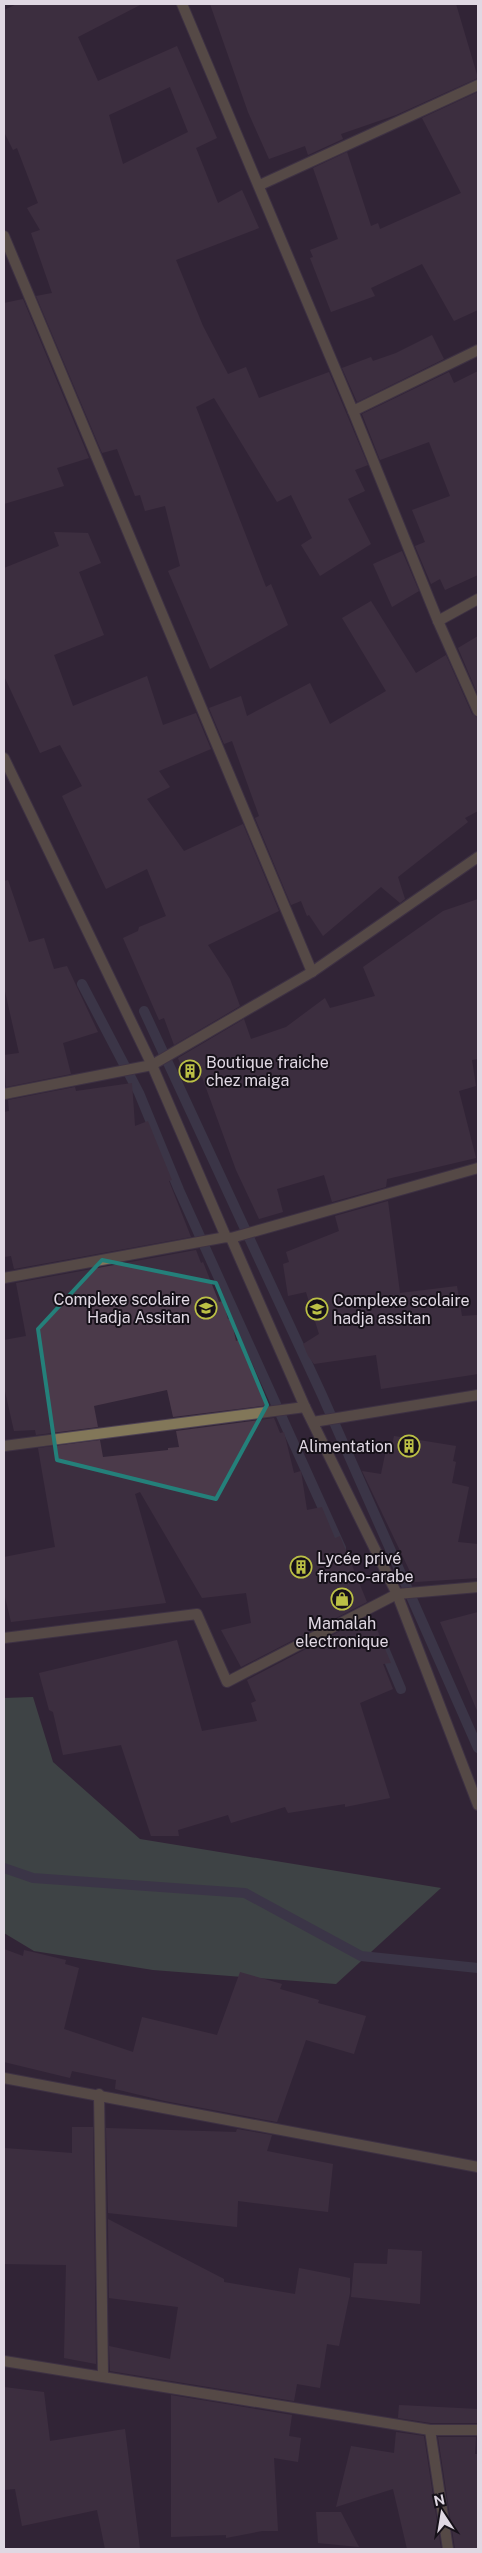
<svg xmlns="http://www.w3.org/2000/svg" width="482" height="2553" viewBox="0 0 482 2553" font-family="'Public Sans',sans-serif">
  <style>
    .forest { fill: #4f6957 }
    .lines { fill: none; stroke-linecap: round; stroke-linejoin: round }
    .stream { stroke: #474b5b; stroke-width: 10 }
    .building { fill: #4b3a4a; fill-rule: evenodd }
    .minor-casing { stroke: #4e4253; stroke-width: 12 }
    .minor { stroke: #827759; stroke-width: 10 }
    .marked { fill: none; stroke: #24807a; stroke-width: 4; stroke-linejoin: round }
    .labels { text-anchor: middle; stroke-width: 4; stroke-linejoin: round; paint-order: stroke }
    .poi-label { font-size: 16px; fill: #e0d8e3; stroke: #161119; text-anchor: start }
  </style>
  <rect width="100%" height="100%" fill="#322537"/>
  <polygon class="forest" points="33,1697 53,1762 140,1839 441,1888 336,1984 153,1970 34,1951 4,1933 4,1698"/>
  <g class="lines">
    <g class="stream">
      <polyline points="82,984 139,1093 179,1190 341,1548"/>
      <polyline points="144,1011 322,1395 478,1748"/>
      <polyline points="385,1651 401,1689"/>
      <polyline points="4,1868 33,1878 245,1893 361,1956 478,1968"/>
    </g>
  </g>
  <g class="building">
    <path d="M17,4H142L78,37L98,81L177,46L217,138L196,148L218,203L242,190L259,228L176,260L203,326L228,374L246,367L259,398L329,372L368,465L355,470L365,491L348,499L371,544L320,576L301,545L312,538L291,495L277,502L214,398L196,407L266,587L271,584L288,625L210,669L168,571L180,566L165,506L145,511L140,495L135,496L117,449L102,453L36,296L52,293L31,233L40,230L27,208L38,203L17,148L13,150L4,132V10ZM170,87L188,132L123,164L109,115Z"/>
    <polygon points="210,4 456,4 478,78 396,115 341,134 343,139 308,155 305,146 269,159 248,112"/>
    <polygon points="478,92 478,310 454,321 422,264 371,288 375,296 331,312 310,258 313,257 310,250 338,239 313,168 347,152 371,226 378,223 380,229 461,193 422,118"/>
    <polygon points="23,299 89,458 57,468 64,486 4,504 4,303"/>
    <polygon points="432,335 444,359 357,402 342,368 371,357 373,361 396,353"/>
    <polygon points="478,371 478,575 445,590 440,579 431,584 415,546 425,542 412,510 450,496 429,442 380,460 362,414 449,372 454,383"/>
    <polygon points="54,532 88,533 101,563 79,572 104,635 54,655 73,706 147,676 163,725 196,713 211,749 159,771 170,787 147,799 184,851 243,824 279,911 208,945 230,979 240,1006 174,1045 164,1018 159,1020 123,938 138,931 139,927 166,916 147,869 106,889 62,796 82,786 60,745 40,753 4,676 4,568 59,546"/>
    <polygon points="402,551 419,591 392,607 373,564"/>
    <polygon points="371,601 416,673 446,655 472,714 478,718 478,811 465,818 468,822 398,877 405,899 400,903 381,887 323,936 309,915 307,916 301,901 291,905 255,818 259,816 232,741 224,744 209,708 241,696 247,716 310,683 330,724 386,691 342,618"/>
    <polygon points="478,636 478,695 458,648"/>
    <polygon points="8,880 29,942 44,938 54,969 67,966 98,1032 63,1043 71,1074 6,1087 4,1055 19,1053 4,987 4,881"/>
    <polygon points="478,899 478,1059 472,1060 476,1086 459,1091 476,1158 387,1179 386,1187 332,1202 324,1175 277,1189 283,1212 259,1219 236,1170 202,1077 188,1083 178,1058 244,1019 251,1039 286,1027 325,998 330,1008 375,996 363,967 443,911"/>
    <polygon points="132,1083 135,1126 148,1121 172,1180 169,1181 191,1237 14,1269 11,1256 4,1257 4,1112 9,1111 8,1100 75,1087 76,1091"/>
    <polygon points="388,1201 400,1293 457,1286 462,1316 478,1315 478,1374 381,1389 376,1355 314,1364 308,1356 303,1344 319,1334 306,1292 288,1296 283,1264 289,1262 286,1252 339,1231 335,1216"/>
    <polygon points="196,1250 201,1263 203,1262 219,1302 223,1301 228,1319 231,1318 236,1341 240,1339 249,1364 252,1362 269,1405 173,1417 167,1390 94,1406 98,1427 36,1435 35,1430 14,1431 4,1387 4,1340 26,1336 16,1283"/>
    <polygon points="274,1418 280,1433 284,1432 294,1473 301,1471 307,1510 322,1507 335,1538 340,1536 367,1602 241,1667 221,1630 251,1623 246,1593 202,1598 140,1492 135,1494 166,1603 11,1622 4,1593 4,1557 55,1547 38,1448 100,1440 103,1457 168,1450 168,1448 179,1447 176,1431"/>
    <polygon points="394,1436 456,1446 453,1461 456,1462 452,1483 469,1487 458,1542 478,1544 478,1578 415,1582 362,1471 381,1474 386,1450 391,1451"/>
    <polygon points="478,1612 478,1713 440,1622"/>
    <polygon points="371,1615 391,1663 383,1664 393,1689 360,1703 390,1798 345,1807 345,1804 288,1813 285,1807 231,1823 228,1815 178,1830 179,1836 151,1836 121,1745 63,1755 53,1712 49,1710 39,1673 177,1640 202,1731 257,1721 251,1703 256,1701 247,1680"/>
    <polygon points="4,1949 23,1956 24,1950 66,1960 65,1964 79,1968 64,2029 133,2052 142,2017 217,2035 240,1972 282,1984 280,1989 319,2000 318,2003 366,2016 354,2054 306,2040 277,2122 165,2101 115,2089 116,2080 72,2071 70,2078 4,2062"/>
    <polygon points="72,2127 93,2127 96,2364 64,2358 66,2265 4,2264 4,2148 72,2153"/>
    <polygon points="106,2128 236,2132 237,2129 272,2135 267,2151 333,2164 328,2212 238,2201 237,2227 108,2213"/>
    <polygon points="108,2219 224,2279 224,2282 295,2294 299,2268 350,2278 350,2293 339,2346 327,2344 320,2388 297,2384 294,2401 110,2371 109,2346 170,2359 178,2307 109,2298"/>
    <polygon points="388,2249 422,2251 420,2304 351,2297 354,2263 387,2264"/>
    <polygon points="4,2387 44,2392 50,2441 125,2429 140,2549 105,2549 97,2510 22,2526 15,2489 4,2490"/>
    <polygon points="171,2395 292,2415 289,2436 301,2438 298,2462 274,2458 278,2531 262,2531 226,2538 226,2535 171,2537"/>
    <polygon points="399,2405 478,2409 477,2423 431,2423 398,2418"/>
    <polygon points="396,2432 424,2436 441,2549 407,2549 393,2489 336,2507 351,2446 394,2453"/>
    <polygon points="438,2437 476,2437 475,2454 478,2454 478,2549 455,2549"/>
    <polygon points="316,2512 341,2512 359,2547 318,2543"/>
  </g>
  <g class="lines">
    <g class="minor-casing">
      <g id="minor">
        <polyline points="182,4 353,411 438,621 478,711"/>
        <polyline points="260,185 478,85"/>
        <polyline points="4,236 312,972"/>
        <polyline points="353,411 478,350"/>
        <polyline points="438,621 478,599"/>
        <polyline points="4,758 152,1065 226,1237 231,1238 305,1407 397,1594 478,1805"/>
        <polyline points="4,1094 152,1065 312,972 478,857"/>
        <polyline points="231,1238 478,1168"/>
        <polyline points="4,1278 226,1237"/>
        <polyline points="313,1422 478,1395"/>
        <polyline points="4,1446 305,1407"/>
        <polyline points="4,1638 197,1614 227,1682 397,1594 478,1587"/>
        <polyline points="4,2078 478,2167"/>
        <polyline points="99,2094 103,2377"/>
        <polyline points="4,2361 430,2430 478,2430"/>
        <polyline points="430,2430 448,2549"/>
      </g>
    </g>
    <use href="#minor" class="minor"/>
  </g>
  <path d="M0 0H482V2553H0ZM102,1260L216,1283L267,1405L216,1499L57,1460L38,1329Z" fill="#322537" fill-opacity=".55" fill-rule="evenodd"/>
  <path class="marked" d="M102,1260L216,1283L267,1405L216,1499L57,1460L38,1329Z"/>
  <defs>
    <g id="building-ring" transform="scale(1.125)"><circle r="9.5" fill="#161119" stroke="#bbc045" stroke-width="1.5"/><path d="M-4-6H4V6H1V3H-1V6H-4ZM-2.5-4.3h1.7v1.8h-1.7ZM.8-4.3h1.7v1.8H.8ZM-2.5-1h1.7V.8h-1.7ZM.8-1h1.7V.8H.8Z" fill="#bbc045"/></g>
    <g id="school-ring" transform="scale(1.125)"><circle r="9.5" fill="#161119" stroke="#bbc045" stroke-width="1.5"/><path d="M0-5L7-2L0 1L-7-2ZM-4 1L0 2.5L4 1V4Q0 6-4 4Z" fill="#bbc045"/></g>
    <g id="shop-ring" transform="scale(1.125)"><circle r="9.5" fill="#161119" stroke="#bbc045" stroke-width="1.5"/><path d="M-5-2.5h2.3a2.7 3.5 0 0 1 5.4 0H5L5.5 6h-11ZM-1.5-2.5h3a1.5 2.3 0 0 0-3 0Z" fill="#bbc045"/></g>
  </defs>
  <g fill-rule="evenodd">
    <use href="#building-ring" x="190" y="1071"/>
    <use href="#school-ring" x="206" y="1308"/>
    <use href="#school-ring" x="317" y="1309"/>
    <use href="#building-ring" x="409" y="1446"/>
    <use href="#building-ring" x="301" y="1567"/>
    <use href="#shop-ring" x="342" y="1599"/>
  </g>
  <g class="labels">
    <g class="poi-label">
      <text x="206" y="1068">Boutique fraiche<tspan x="206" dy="18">chez maiga</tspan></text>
      <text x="190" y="1305" text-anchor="end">Complexe scolaire<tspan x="190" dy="18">Hadja Assitan</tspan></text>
      <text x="333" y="1306">Complexe scolaire<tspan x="333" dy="18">hadja assitan</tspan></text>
      <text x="393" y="1452" text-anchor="end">Alimentation</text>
      <text x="317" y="1564">Lycée privé<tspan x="317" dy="18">franco-arabe</tspan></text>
      <text x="342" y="1629" text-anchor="middle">Mamalah<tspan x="342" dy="18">electronique</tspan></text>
    </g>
  </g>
  <rect width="482" height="2553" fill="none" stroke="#e0d8e3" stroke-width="10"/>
  <g transform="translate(442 2513) rotate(348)" stroke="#161119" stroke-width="4" paint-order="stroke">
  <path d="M0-4L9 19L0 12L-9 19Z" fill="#e0d8e3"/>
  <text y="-8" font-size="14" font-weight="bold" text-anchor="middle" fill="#e0d8e3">N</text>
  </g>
</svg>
